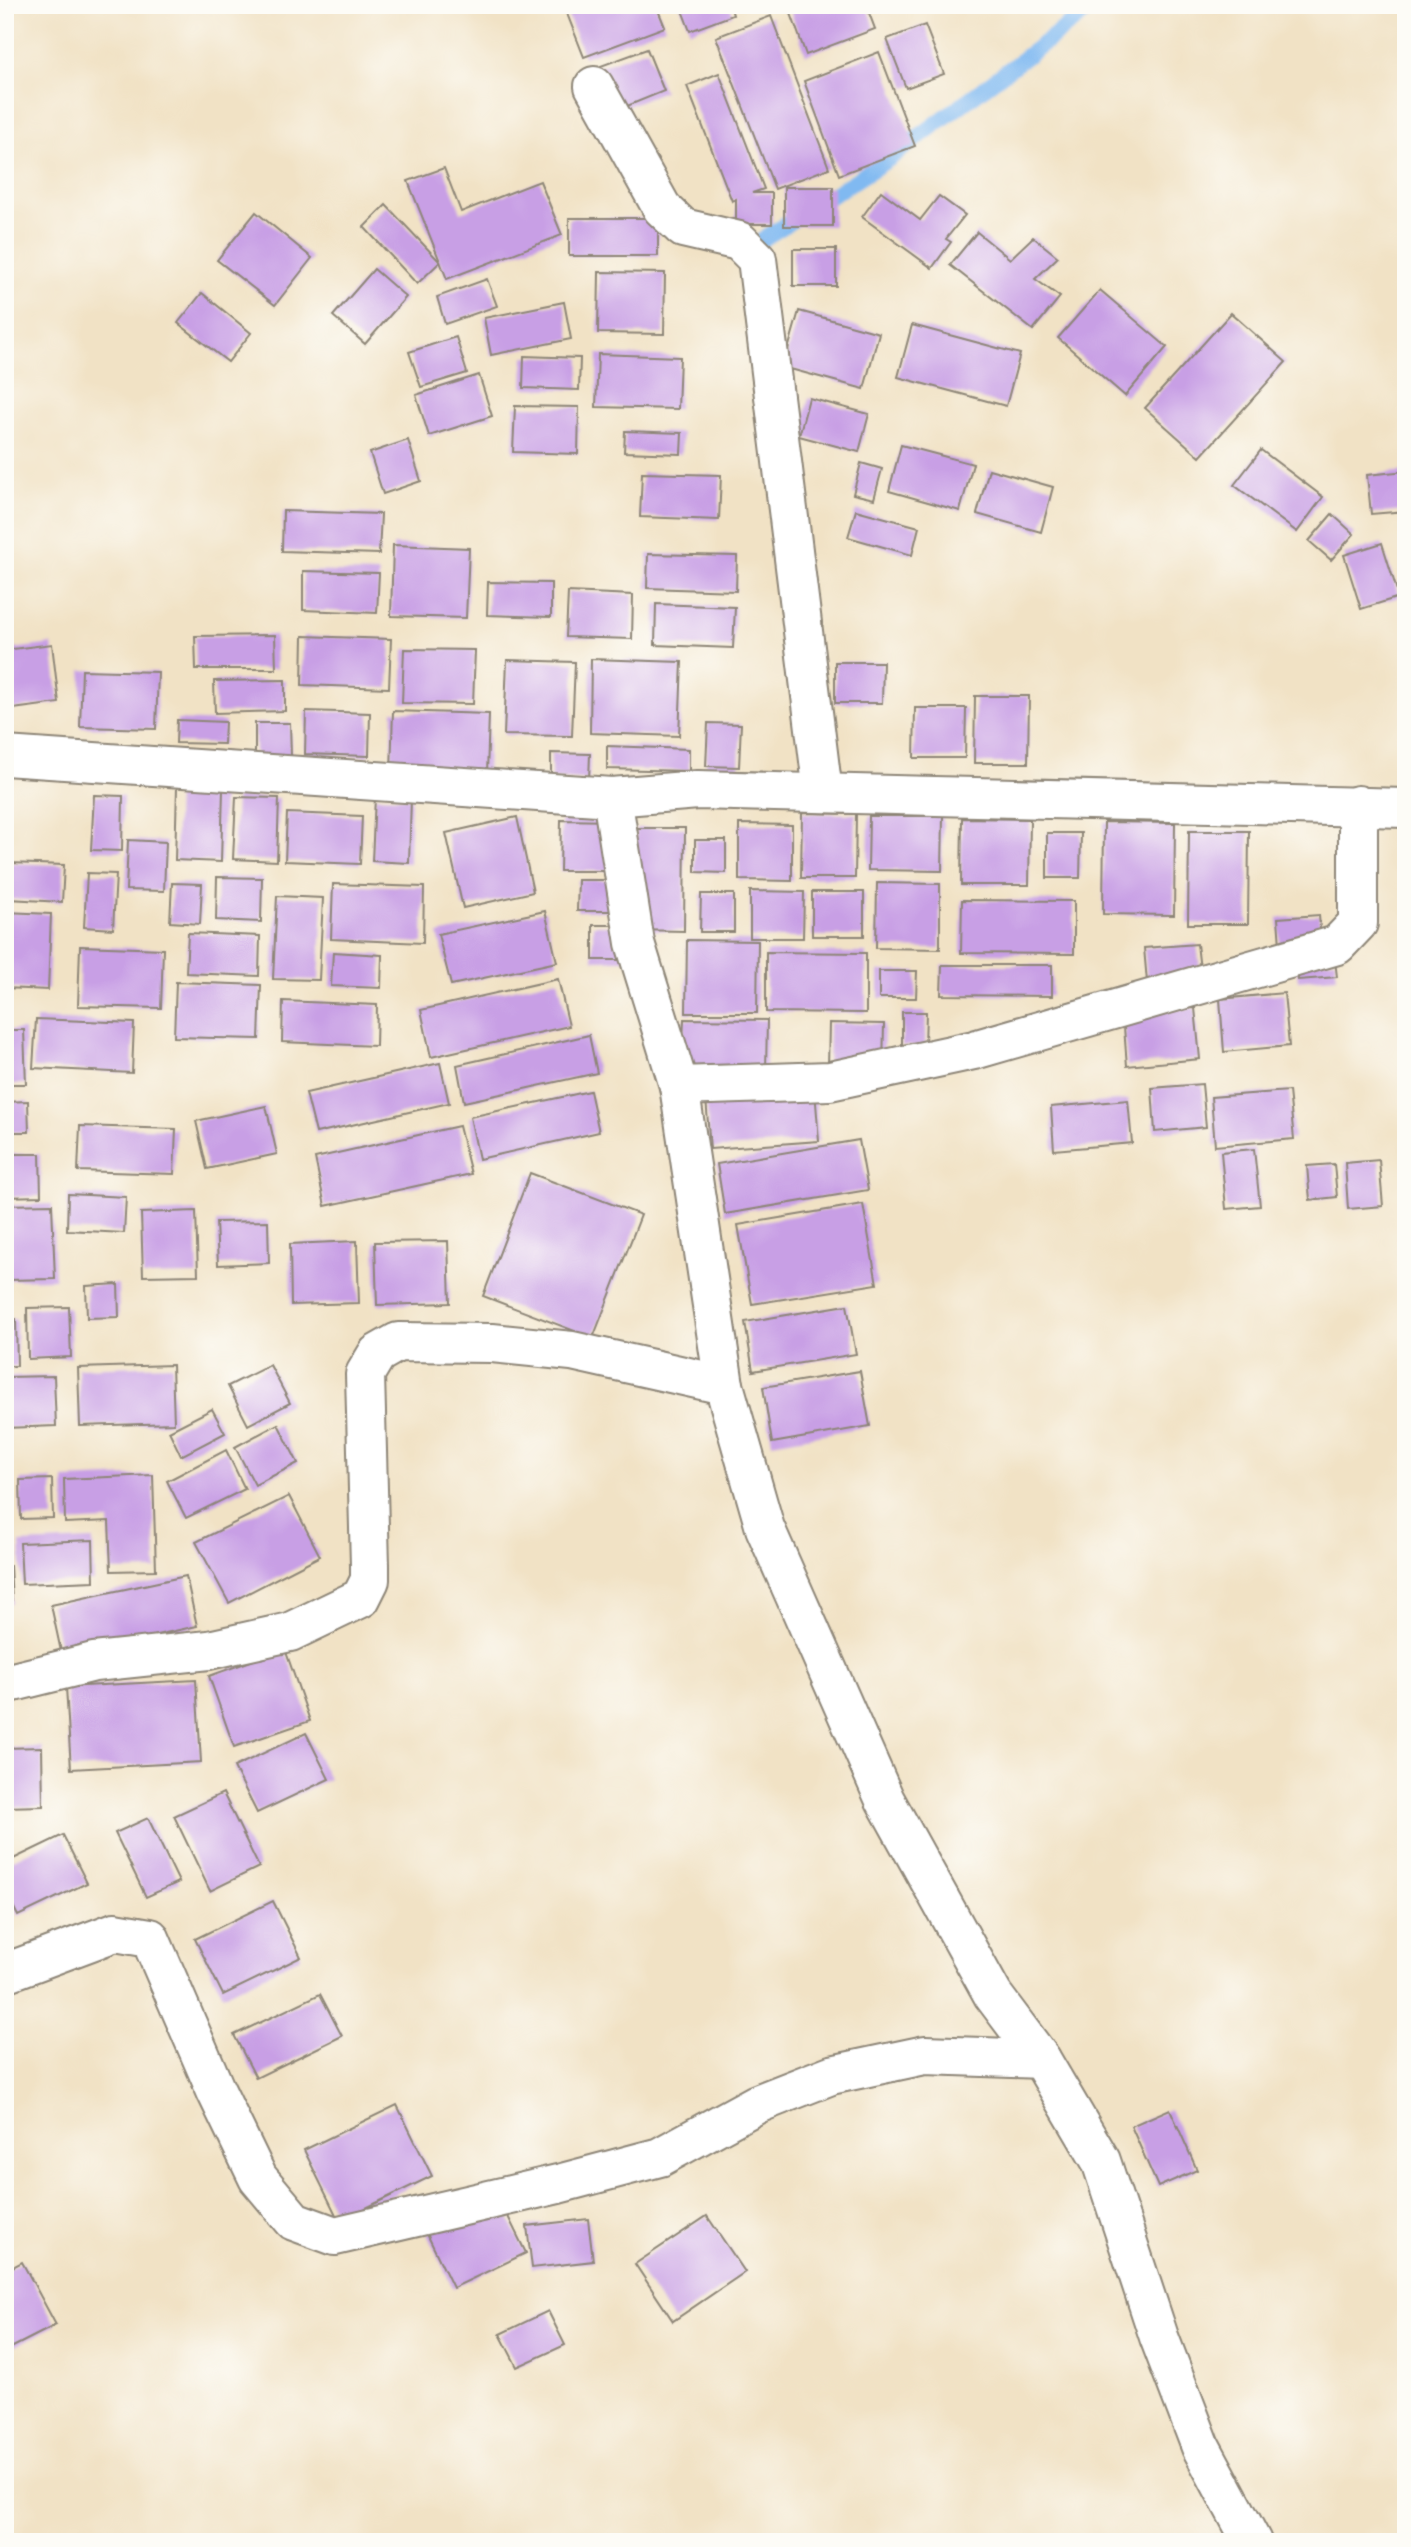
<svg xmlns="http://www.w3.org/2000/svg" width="1411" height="2547" viewBox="0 0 1411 2547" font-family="Pangolin,sans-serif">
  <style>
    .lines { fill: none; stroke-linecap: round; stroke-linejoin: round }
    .stream { stroke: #80b9f1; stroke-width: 16 }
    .building { fill: #c89fe5 }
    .street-casing { stroke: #8e8678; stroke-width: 42 }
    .street { stroke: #fff; stroke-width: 38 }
  </style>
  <rect width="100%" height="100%" fill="#fdfcf7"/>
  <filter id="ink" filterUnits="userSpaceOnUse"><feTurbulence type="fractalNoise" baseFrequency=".0143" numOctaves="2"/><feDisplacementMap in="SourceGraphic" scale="14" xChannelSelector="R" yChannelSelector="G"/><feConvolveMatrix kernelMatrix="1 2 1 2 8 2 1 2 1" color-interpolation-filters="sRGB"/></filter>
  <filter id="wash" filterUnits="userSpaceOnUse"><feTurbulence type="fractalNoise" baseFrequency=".00686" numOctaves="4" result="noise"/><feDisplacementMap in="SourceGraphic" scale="28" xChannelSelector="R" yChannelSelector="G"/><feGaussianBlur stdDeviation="1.57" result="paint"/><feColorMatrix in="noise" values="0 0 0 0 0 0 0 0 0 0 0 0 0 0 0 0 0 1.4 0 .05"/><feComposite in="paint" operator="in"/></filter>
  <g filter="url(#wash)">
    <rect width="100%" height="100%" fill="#f1e2c5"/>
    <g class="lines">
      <polyline class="stream" points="763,239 889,159 1095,5"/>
    </g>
    <g id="blocks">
      <g class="building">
        <polygon points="656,5 665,27 584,57 564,6"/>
        <polygon points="680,5 730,5 733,15 690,31"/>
        <polygon points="788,5 866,5 875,29 806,55"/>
        <polygon points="771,16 829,168 775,189 716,37"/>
        <polygon points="925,25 944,74 906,88 887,39"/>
        <polygon points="647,49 664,91 615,111 598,67"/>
        <polygon points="879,52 915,146 839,175 804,81"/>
        <polygon points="719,73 764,189 752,193 772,193 772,224 736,224 736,199 732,201 687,86"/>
        <polygon points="444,168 461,212 540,181 562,235 447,279 408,181"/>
        <rect x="784" y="187" width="49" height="39"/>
        <polygon points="881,191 920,220 939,196 965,215 946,239 951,242 932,268 862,217"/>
        <polygon points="386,205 440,262 417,284 364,227"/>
        <polygon points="256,212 312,258 275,305 217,260"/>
        <rect x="569" y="218" width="89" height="38"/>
        <polygon points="977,232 1010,259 1033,237 1058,257 1035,279 1060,297 1033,330 950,265"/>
        <rect x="793" y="249" width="43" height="37"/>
        <polygon points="374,269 406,297 365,344 333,316"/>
        <polygon points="599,272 665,273 664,334 598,333"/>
        <polygon points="487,279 497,306 445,324 437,297"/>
        <polygon points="1100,290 1167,347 1125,396 1058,338"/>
        <polygon points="202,293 251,333 228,362 178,323"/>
        <polygon points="564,302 571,339 491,355 484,318"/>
        <polygon points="799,311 879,333 864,389 783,367"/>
        <polygon points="1231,313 1286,362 1200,457 1145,408"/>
        <polygon points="912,325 1020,354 1006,406 898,377"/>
        <polygon points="456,337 467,373 421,387 409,352"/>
        <polygon points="598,354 680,357 678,409 596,407"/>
        <polygon points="524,356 580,358 579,390 523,388"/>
        <polygon points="479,375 492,416 429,436 416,395"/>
        <polygon points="809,398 869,414 859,452 799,436"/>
        <polygon points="515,406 579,407 578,454 513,452"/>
        <polygon points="625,431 682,433 681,454 624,452"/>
        <polygon points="408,440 421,481 383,494 370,453"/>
        <polygon points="901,445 973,464 960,511 889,491"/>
        <polygon points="1261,450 1323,497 1297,532 1234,485"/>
        <polygon points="861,463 882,469 874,499 853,494"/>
        <polygon points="989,469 1053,487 1041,532 977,514"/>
        <polygon points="1406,471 1406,511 1371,514 1367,475"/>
        <polygon points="642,473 721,475 719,520 640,517"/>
        <polygon points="856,510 919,527 912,555 848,537"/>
        <polygon points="283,511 381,514 379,554 282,551"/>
        <polygon points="1332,514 1354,534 1331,560 1309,541"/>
        <polygon points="1382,543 1399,597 1361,609 1344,555"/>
        <polygon points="393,545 469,548 466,618 391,616"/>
        <polygon points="648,554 737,556 736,591 647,588"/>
        <polygon points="303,571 379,573 377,613 303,610"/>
        <polygon points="488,582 551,583 551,617 487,615"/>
        <polygon points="568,592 633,595 632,639 566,637"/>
        <polygon points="656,604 735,607 733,648 655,645"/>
        <polygon points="275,635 276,669 196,669 195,636"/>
        <polygon points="303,636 391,639 389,688 302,685"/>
        <polygon points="52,644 59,703 5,710 5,650"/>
        <polygon points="404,649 475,650 473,704 402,703"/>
        <polygon points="591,659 682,662 679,736 590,733"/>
        <polygon points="507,660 575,662 572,736 504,735"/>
        <polygon points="835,662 883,662 882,703 835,703"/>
        <polygon points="82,670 158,672 156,729 80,727"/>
        <polygon points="285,680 285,711 215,713 214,681"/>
        <polygon points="975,696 1029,696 1028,763 974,763"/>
        <polygon points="915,708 966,708 965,758 914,758"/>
        <polygon points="306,711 370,713 369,756 305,754"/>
        <polygon points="393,711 489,714 487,774 391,771"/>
        <polygon points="177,720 225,722 224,744 176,743"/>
        <polygon points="255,723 290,723 291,756 255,757"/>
        <polygon points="708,723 741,724 739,767 706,766"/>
        <polygon points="607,746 689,749 689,771 607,769"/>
        <polygon points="551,753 590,754 589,780 551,779"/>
        <polygon points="177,787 223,789 221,862 175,860"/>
        <polygon points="94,795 123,796 122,851 91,850"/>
        <polygon points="236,797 279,798 277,861 233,859"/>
        <polygon points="375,797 411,798 409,863 372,861"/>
        <polygon points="287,813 362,816 360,864 285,861"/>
        <polygon points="802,813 856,814 855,878 801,878"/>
        <polygon points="869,816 943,816 942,871 868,870"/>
        <polygon points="517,817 533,892 463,908 446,833"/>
        <polygon points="962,818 1030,819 1029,885 961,885"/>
        <polygon points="561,820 612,821 612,871 560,871"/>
        <polygon points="1104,822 1175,823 1174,915 1103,914"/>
        <polygon points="739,824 792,825 792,881 739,880"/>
        <polygon points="636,828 685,828 684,931 635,930"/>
        <polygon points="1189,831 1249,831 1248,924 1188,924"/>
        <polygon points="1047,833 1081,833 1080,878 1047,878"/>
        <polygon points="128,840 166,842 164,891 126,890"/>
        <polygon points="695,840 726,840 726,873 695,872"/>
        <polygon points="9,863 64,865 62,902 9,899"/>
        <polygon points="87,873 116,874 113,929 84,927"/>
        <polygon points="217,877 262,878 261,922 216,920"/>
        <polygon points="578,880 622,880 622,911 577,911"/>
        <polygon points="172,883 202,884 200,924 170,922"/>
        <polygon points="877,883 940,884 940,949 876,948"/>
        <polygon points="333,884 424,887 423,943 331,939"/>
        <polygon points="750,891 804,892 803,938 750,938"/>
        <rect x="812" y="892" width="52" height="44"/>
        <polygon points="701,894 734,894 734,932 700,932"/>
        <polygon points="277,896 323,898 319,980 273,979"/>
        <polygon points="962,900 1074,901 1074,954 961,953"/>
        <polygon points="545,911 557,962 451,985 438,934"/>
        <polygon points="5,912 51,914 48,990 5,988"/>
        <polygon points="1319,915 1321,943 1280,946 1278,918"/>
        <rect x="593" y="925" width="32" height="35"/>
        <polygon points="188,933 260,936 259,976 186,973"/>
        <polygon points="687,940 758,941 757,1013 686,1013"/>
        <polygon points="1197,944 1201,978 1147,982 1144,948"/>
        <polygon points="80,946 163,949 161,1008 78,1006"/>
        <polygon points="333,952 382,955 381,988 331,986"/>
        <polygon points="766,952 866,953 866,1013 766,1012"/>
        <polygon points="1335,960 1337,977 1298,980 1296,964"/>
        <polygon points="942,965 1052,965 1052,996 941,995"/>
        <polygon points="879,971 917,971 916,998 879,998"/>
        <polygon points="558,979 569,1026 431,1057 421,1010"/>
        <polygon points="176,982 261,985 259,1039 174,1037"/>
        <polygon points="1284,993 1289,1046 1224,1052 1220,999"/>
        <polygon points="283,1001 377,1005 376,1046 282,1042"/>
        <polygon points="1195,1008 1200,1059 1127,1066 1123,1014"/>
        <polygon points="902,1012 926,1012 925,1046 902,1046"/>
        <polygon points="36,1019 134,1023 132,1073 33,1068"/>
        <polygon points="684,1019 767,1020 766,1070 682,1068"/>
        <polygon points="829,1023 884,1024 883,1068 828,1067"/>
        <polygon points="5,1030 24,1030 26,1084 5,1084"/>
        <polygon points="589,1035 597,1073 464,1102 457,1065"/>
        <polygon points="440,1063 449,1103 316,1133 306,1093"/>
        <polygon points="1202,1084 1206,1127 1155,1132 1152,1088"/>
        <polygon points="815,1090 819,1141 710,1149 706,1098"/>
        <polygon points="590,1091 599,1132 479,1159 470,1117"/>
        <polygon points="1289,1091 1294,1139 1215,1146 1211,1097"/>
        <polygon points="1128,1100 1132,1143 1054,1150 1051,1107"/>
        <polygon points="28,1101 29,1132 5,1132 5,1102"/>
        <polygon points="266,1106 277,1154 207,1169 196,1121"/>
        <polygon points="80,1126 176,1129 174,1174 78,1171"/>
        <polygon points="459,1126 471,1174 325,1206 315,1158"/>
        <polygon points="859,1140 868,1190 725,1214 717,1164"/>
        <polygon points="1254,1149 1260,1206 1226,1209 1221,1152"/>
        <polygon points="5,1154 40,1154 41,1196 5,1197"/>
        <polygon points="1379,1160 1383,1206 1348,1209 1345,1163"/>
        <polygon points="1334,1164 1337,1197 1310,1200 1307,1166"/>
        <polygon points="530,1173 641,1215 593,1338 483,1296"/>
        <polygon points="68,1194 126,1197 124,1233 67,1230"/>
        <polygon points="52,1204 55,1279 5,1280 5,1205"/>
        <polygon points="863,1204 877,1284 752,1304 738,1225"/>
        <polygon points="196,1211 198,1275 143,1276 141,1213"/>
        <polygon points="268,1221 269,1263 218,1265 216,1222"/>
        <polygon points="357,1241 359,1303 291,1305 290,1244"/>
        <polygon points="448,1241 450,1303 377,1305 375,1242"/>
        <polygon points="118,1284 119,1317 87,1318 86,1286"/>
        <polygon points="847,1305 856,1354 753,1371 745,1322"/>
        <polygon points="69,1307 71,1357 28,1359 27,1308"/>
        <polygon points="5,1319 16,1319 17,1366 5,1366"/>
        <polygon points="172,1365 174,1423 80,1426 78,1368"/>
        <polygon points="270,1365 290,1403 248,1425 228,1386"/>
        <polygon points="860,1371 870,1426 772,1443 763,1387"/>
        <polygon points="54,1376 56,1426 5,1428 5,1377"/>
        <polygon points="212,1409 225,1433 181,1456 169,1431"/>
        <polygon points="278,1424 298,1463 255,1485 235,1447"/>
        <polygon points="226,1450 245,1489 186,1518 167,1481"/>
        <polygon points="153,1475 156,1570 111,1571 109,1521 65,1523 64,1479"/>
        <polygon points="52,1479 53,1518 21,1519 20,1480"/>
        <polygon points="289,1496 320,1556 229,1603 196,1542"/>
        <polygon points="93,1540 94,1581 22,1584 20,1543"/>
        <polygon points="5,1566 10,1566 12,1603 5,1603"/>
        <polygon points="186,1576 197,1626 62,1656 51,1605"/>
        <polygon points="285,1649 310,1721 234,1747 209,1676"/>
        <polygon points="196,1680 201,1762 71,1769 66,1687"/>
        <polygon points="306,1733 329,1779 257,1813 234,1767"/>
        <polygon points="42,1747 43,1806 5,1807 5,1748"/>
        <polygon points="223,1793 259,1867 210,1891 174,1816"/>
        <polygon points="148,1818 179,1882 146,1897 115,1833"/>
        <polygon points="63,1835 87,1883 18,1916 5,1890 5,1863"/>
        <polygon points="273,1901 301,1957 223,1995 195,1939"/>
        <polygon points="320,1994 342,2036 256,2078 234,2035"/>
        <polygon points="397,2105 432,2176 339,2221 304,2150"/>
        <polygon points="1170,2109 1197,2170 1158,2187 1131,2126"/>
        <polygon points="499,2198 526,2253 453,2288 427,2234"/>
        <polygon points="707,2216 745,2272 673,2321 635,2264"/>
        <polygon points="588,2219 593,2261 532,2268 527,2226"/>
        <polygon points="22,2262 56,2325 5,2351 5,2271"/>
        <polygon points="548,2311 565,2345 517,2367 500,2334"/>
      </g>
    </g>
  </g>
  <g filter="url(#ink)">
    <use href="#blocks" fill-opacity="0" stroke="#8e8678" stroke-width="2"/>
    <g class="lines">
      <g class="street-casing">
        <g id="street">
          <polyline points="594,86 662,208 683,228 739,241 757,259 823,793"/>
          <polyline points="5,756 612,797 698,790 1406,808"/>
          <polyline points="612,797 635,943 679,1086 724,1385"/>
          <polyline points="679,1086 830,1081 974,1050 1337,945 1358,923 1358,805"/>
          <polyline points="5,1684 94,1662 209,1650 290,1632 361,1598 370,1580 370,1566 365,1374 377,1354 398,1342 492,1343 572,1351 724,1385 765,1528 885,1800 993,1995 1041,2059 1101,2161 1159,2337 1201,2447 1252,2542"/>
          <polyline points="5,1973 115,1932 150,1938 216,2091 258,2178 294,2221 335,2236 558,2184 660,2157 757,2104 831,2075 925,2055 1041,2059"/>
        </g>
      </g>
      <use href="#street" class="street"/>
    </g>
  </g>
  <rect width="1411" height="2547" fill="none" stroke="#fdfcf7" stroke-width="28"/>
</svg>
